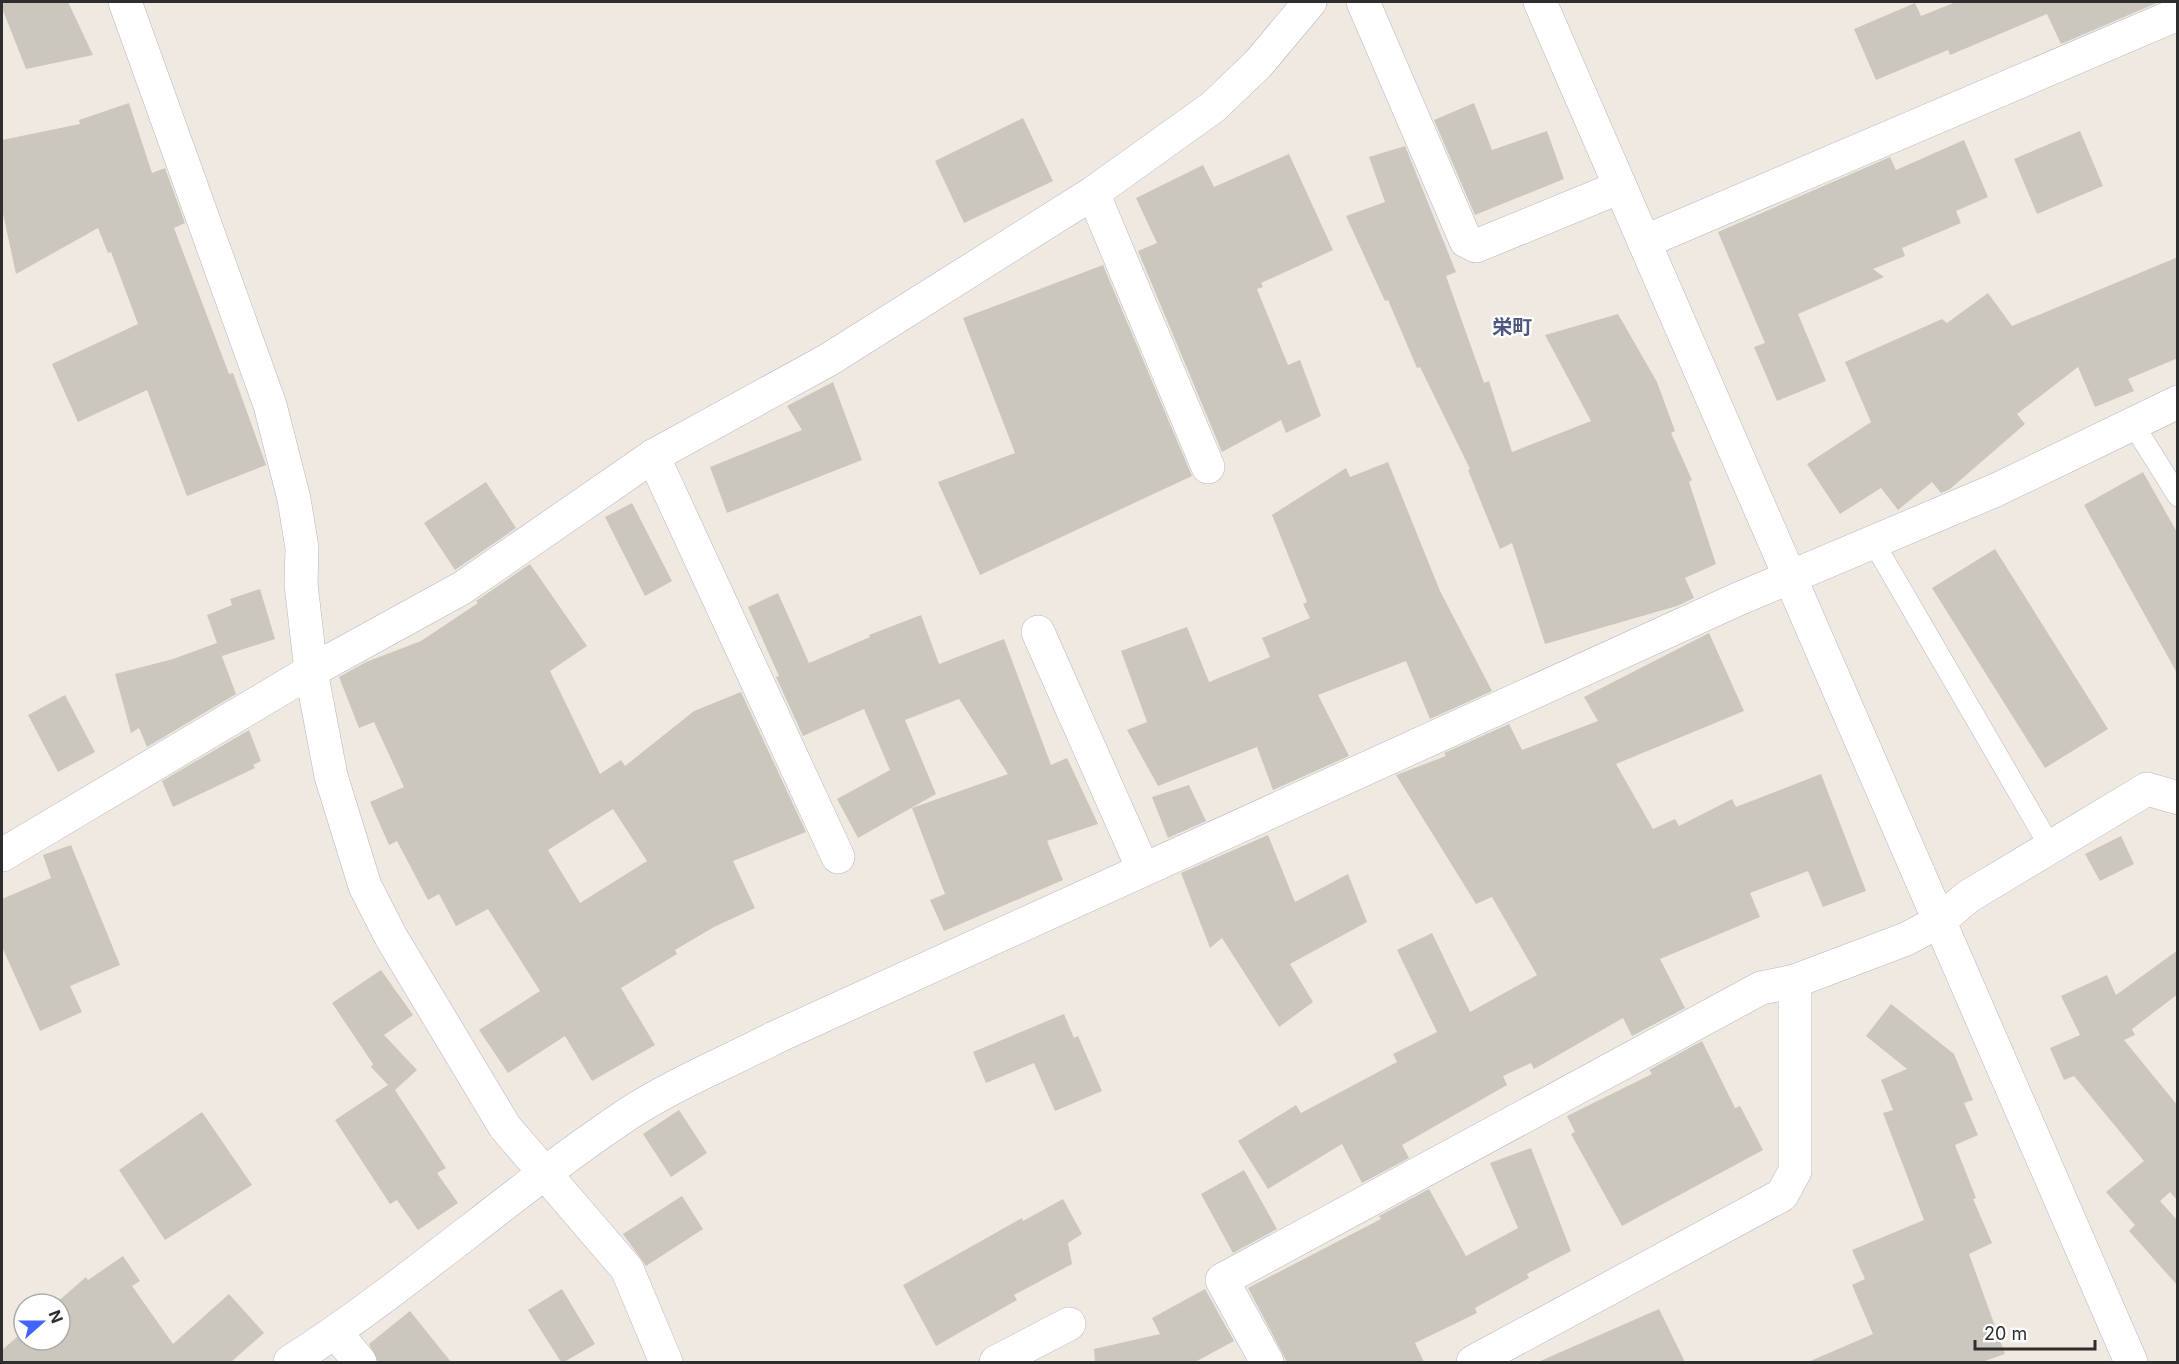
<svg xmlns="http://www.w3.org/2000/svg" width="2179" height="1364" viewBox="0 0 2179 1364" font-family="Inter,'Noto Sans JP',sans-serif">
	<rect width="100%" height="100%" fill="#efe9e1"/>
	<g fill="#cbc7bf" fill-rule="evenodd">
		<path d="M2 2H68L93 55 26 69 2 8Z"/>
		<path d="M1956 2H2159L2061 44 2047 14 1950 55 1948 50 1876 80 1854 29 1915 3 1921 16Z"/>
		<path d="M129 103 152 173 165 168 185 223 174 228 229 374 233 373 266 465 187 496 147 390 78 422 52 364 138 324 111 252 108 253 98 228 16 274 2 209V140L80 124 79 120Z"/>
		<path d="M1474 103 1492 150 1547 131 1564 179 1475 215 1434 120Z"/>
		<path d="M1023 118 1053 181 964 223 935 161Z"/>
		<path d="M2080 131 2103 186 2037 214 2014 159Z"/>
		<path d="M1964 140 1988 197 1956 211 1961 223 1902 248 1905 256 1873 269 1884 277 1798 314 1826 381 1777 401 1754 347 1765 343 1718 232 1890 157 1896 170Z"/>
		<path d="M1405 146 1456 272 1446 276 1484 383 1489 381 1512 452 1591 421 1545 335 1618 314 1657 382 1675 431 1671 433 1692 480 1689 482 1716 564 1685 578 1694 598 1677 606 1545 644 1512 543 1500 549 1468 470 1470 469 1420 367 1417 368 1388 300 1385 301 1346 216 1385 202 1369 157Z"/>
		<path d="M1289 154 1333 250 1261 283 1263 287 1257 289 1288 365 1300 360 1321 416 1286 433 1281 420 1222 452 1138 251 1157 243 1136 198 1203 165 1214 187Z"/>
		<path d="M2178 257V358L2128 379 2134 391 2095 407 2078 367 2017 414 2025 424 1950 489 1941 493 1932 482 1898 510 1881 488 1840 514 1807 464 1871 422 1845 362 1942 319 1947 323 1988 293 2012 326Z"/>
		<path d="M1103 265 1192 476 980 575 938 482 1015 453 963 318Z"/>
		<path d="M833 382 862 460 727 513 710 467 802 430 787 406Z"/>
		<path d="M1388 462 1440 591 1492 691 1430 719 1406 661 1318 695 1349 756 1273 790 1257 747 1158 786 1127 730 1147 722 1121 651 1187 627 1209 682 1270 657 1262 638 1310 618 1303 604 1307 602 1272 515 1346 468 1350 477Z"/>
		<path d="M2143 472 2178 534V675L2084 505Z"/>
		<path d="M486 482 516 528 455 570 424 523Z"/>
		<path d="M632 503 672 581 645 596 605 517Z"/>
		<path d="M1995 549 2108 729 2045 768 1932 588Z"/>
		<path d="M530 564 587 646 550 671 600 774 621 760 625 766 694 711 741 692 806 832 733 861 755 908 714 927 675 950 677 954 621 988 655 1045 592 1081 565 1036 508 1073 479 1030 540 991 488 909 456 926 439 894 428 900 397 841 389 845 370 802 404 787 374 722 359 728 339 677 366 662 421 641 478 603 476 601ZM613 809 647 861 580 903 548 850Z"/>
		<path d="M260 589 275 639 222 656 218 646 236 694 147 747 139 728 131 733 115 674 173 659 217 643 207 615 232 605 230 599Z"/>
		<path d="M778 593 809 663 870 637 869 635 921 615 939 664 1004 639 1051 765 1067 758 1098 824 1047 841 1063 880 944 931 930 900 945 894 912 808 1008 774 959 699 905 720 936 794 858 838 837 799 890 770 864 709 803 736 776 677 779 676 748 607Z"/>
		<path d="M1709 633 1744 711 1616 764 1653 829 1675 819 1679 826 1732 799 1736 807 1821 774 1866 891 1823 907 1808 871 1750 893 1760 917 1660 959 1685 1008 1632 1036 1623 1018 1534 1069 1531 1063 1503 1076 1507 1085 1402 1145 1409 1158 1362 1183 1342 1144 1268 1189 1238 1141 1296 1105 1301 1113 1397 1062 1393 1054 1437 1032 1397 950 1432 933 1470 1012 1537 975 1492 897 1476 904 1396 775 1446 756 1444 753 1509 724 1522 750 1598 721 1584 697Z"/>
		<path d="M65 695 95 752 58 772 28 715Z"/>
		<path d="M249 730 261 761 253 765 255 768 173 807 162 781Z"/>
		<path d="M1189 785 1206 821 1168 838 1152 797Z"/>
		<path d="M1268 835 1295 902 1348 874 1367 922 1290 964 1313 1002 1279 1027 1222 938 1210 948 1181 873Z"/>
		<path d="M2121 836 2134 864 2100 881 2085 854Z"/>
		<path d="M71 845 120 965 70 986 82 1012 40 1031 2 947V899L51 878 43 855Z"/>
		<path d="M2178 950V994L2132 1029 2135 1035 2124 1040 2178 1106V1201L2170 1192 2160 1201 2178 1221V1286L2129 1231 2135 1225 2106 1192 2144 1161 2074 1076 2064 1080 2050 1048 2080 1035 2061 996 2107 975 2116 995Z"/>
		<path d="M381 970 413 1015 384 1035 417 1070 395 1090 446 1168 437 1173 458 1203 418 1230 397 1200 390 1204 335 1120 388 1085 371 1067 373 1064 332 1003Z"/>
		<path d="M1891 1004 1954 1054 1973 1100 1964 1103 1978 1135 1955 1145 1976 1198 1973 1199 1992 1243 1969 1254 2005 1354 1982 1362H1808L1873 1334 1852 1285 1865 1279 1852 1250 1924 1220 1883 1113 1893 1110 1881 1080 1907 1069 1866 1036Z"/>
		<path d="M1064 1014 1074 1038 1078 1036 1102 1091 1055 1111 1034 1063 986 1083 973 1052Z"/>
		<path d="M1702 1041 1735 1108 1740 1106 1763 1150 1622 1226 1571 1134 1575 1132 1567 1116 1652 1074 1649 1070Z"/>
		<path d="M679 1110 707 1153 671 1177 643 1134Z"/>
		<path d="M202 1112 252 1185 165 1240 119 1170Z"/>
		<path d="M1531 1148 1571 1251 1527 1274 1529 1278 1475 1308 1477 1313 1415 1343 1424 1362H1287L1248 1288 1381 1219 1379 1216 1429 1189 1466 1256 1518 1228 1490 1163Z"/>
		<path d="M1244 1170 1277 1229 1233 1253 1201 1194Z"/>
		<path d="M682 1196 703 1229 646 1266 623 1234Z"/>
		<path d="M1063 1199 1082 1234 1068 1243 1072 1264 1014 1295 1017 1300 936 1346 903 1285 1022 1218 1023 1221Z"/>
		<path d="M123 1256 140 1281 132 1286 173 1344 229 1294 264 1333 231 1362H2V1350L24 1331V1340H60V1304H55L86 1277 88 1280Z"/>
		<path d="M562 1289 595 1344 564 1362H561L528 1310Z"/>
		<path d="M1205 1289 1234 1341 1195 1362H1095L1094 1349 1160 1334 1152 1318Z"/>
		<path d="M1659 1309 1685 1362H1538Z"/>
		<path d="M410 1311 451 1362H378L369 1344Z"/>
	</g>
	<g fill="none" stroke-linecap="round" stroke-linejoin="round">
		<defs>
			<g id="service">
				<path d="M2133 424 2178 496"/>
				<path d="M1874 543 2051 848"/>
			</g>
			<g id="minor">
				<path d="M125 2 270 405 294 499 302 548 301 584 311 671 331 776 365 886 391 937 505 1127 627 1269 666 1362"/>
				<path d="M1363 2 1466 241 1476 246 1620 187"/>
				<path d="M1093 193 1208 467"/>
				<path d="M1644 242 2178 14"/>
				<path d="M653 456 838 857"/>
				<path d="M1038 632 1143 869"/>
				<path d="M2 855 311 671 462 588 653 456 828 360 1093 193 1213 107 1258 64 1310 2"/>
				<path d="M336 1333 360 1362"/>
				<path d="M290 1362C407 1287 511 1192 628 1114 670 1086 728 1062 774 1038L1736 600 1996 490 2178 402"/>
				<path d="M996 1362 1069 1324"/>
				<path d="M1267 1362 1222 1280 1761 988 1795 981"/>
				<path d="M1473 1362 1782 1195 1795 1171V981L1906 939 1938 922 1969 896 2147 789 2178 798"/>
			</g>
			<path id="tertiary" d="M1540 2 2131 1362"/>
		</defs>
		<use href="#service" stroke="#b4b7c1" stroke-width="22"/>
		<use href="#minor" stroke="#b4b7c1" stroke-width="34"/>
		<use href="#tertiary" stroke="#b4b7c1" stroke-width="34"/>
		<use href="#service" stroke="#fff" stroke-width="21"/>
		<use href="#minor" stroke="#fff" stroke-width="33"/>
		<use href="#tertiary" stroke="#fff" stroke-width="33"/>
	</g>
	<g text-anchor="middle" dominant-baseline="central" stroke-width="4.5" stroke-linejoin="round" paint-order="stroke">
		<g font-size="20" font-weight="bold" fill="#4d5680" stroke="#fff">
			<text x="1512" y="327">栄町</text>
		</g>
	</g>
	<rect width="2179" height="1364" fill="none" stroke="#2e2e2e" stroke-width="6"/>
	<g transform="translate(42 1322) rotate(69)"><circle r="28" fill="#ffffff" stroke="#ababab" stroke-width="1.5"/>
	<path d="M0-4.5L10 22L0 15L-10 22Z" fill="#4264fb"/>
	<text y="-9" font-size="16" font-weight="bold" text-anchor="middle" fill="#2e2e2e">N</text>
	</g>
	<path d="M1975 1340v9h120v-9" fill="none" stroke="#2e2e2e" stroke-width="3"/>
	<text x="1984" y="1340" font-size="18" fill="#2e2e2e" stroke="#ffffff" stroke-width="4.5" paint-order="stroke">20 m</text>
</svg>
